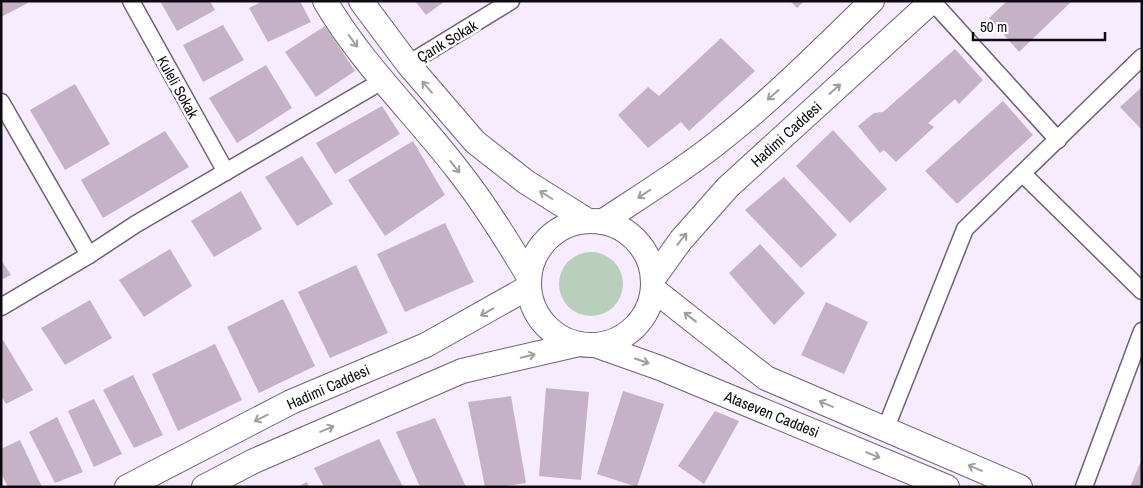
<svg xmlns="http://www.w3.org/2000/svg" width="1143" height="488" viewBox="0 0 1143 488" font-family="'Archivo Narrow',sans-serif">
	<rect width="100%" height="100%" fill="#f7ebff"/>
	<circle fill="#b8d0bb" cx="591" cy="284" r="32"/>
	<g fill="#c5b2c6">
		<path d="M1 1H27L28 3 1 17Z"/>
		<path d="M160 1H210L215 10 177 31Z"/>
		<path d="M263 1H300L311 22 268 42 249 8Z"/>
		<path d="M415 1H445L426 15Z"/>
		<path d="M790 1H804L797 8Z"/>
		<path d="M1007 1H1072L1019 52 989 18Z"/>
		<path d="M223 25 244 60 203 82 183 45Z"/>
		<path d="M325 26 355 71 316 97 285 52Z"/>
		<path d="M721 38 755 71 689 131 681 122 648 148 618 115 648 87 659 96Z"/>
		<path d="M955 49 983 80 959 104 955 99 928 123 934 127 896 162 884 150 880 153 858 126 874 113 883 112Z"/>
		<path d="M266 65 292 108 237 143 209 98Z"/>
		<path d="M75 84 110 144 65 170 30 110Z"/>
		<path d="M1142 87V130L1120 107Z"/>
		<path d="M1003 101 1033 135 957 204 925 171Z"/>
		<path d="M382 106 400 134 335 174 316 143Z"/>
		<path d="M833 130 887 189 850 223 796 166Z"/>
		<path d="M165 131 189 167 103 218 81 180Z"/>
		<path d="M413 141 445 195 385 236 348 180Z"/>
		<path d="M302 156 333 204 297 226 265 177Z"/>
		<path d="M784 177 837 235 801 268 745 210Z"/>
		<path d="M241 191 262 229 214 257 191 221Z"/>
		<path d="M445 223 474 282 405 312 377 254Z"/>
		<path d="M760 244 805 293 774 325 729 273Z"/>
		<path d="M170 249 192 286 144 317 119 280Z"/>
		<path d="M1 260 11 275 1 280Z"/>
		<path d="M356 265 388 333 330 358 298 292Z"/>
		<path d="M283 299 315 366 259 393 227 327Z"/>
		<path d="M90 300 112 338 65 365 41 328Z"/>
		<path d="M826 302 868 322 844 374 801 355Z"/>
		<path d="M3 340 33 390 6 404 1 395V341Z"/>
		<path d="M215 344 242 400 178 431 152 374Z"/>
		<path d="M133 375 163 435 134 448 103 390Z"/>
		<path d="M546 388 589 392 581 480 539 476Z"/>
		<path d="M623 391 664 404 637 487 597 474Z"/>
		<path d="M511 396 526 483 500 487H485L468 402Z"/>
		<path d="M94 399 122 454 94 467 68 411Z"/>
		<path d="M715 411 739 421 704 484 678 466Z"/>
		<path d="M57 417 83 472 55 483 29 432Z"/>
		<path d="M435 418 466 487H420L396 432Z"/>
		<path d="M379 439 403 487H324L314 468Z"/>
		<path d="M20 440 42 487H8L1 473V449Z"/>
		<path d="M1142 459V487H1130Z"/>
		<path d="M307 482 309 487H297Z"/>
	</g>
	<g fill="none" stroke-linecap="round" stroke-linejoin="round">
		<defs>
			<g id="street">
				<path d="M131 1 226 172"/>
				<path d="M932 1 1058 140"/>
				<path d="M408 64 511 1"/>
				<path d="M1 102 89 255"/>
				<path d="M1023 174 1142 291"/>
				<path d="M1 307 89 255 136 224 382 81"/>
				<path d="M885 430 965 229 1142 57"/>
				<path d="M1084 487 1142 331"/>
			</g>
			<g id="secondary">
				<path d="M325 1C361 63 414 113 457 169 484 203 507 240 529 277"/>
				<path d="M361 1 408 64 475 142 526 182 588 221"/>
				<circle cx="591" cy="283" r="62"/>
				<path d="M602 222C644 194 688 167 727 135 778 94 825 47 872 1"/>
				<path d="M653 279 681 240 728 187 932 1"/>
				<path d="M653 289 766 378 1020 487"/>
				<path d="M595 345 660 368 947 487"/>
				<path d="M127 487 291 402 426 345 529 287"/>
				<path d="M204 487 254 461 462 371 579 344"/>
			</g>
		</defs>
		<use href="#street" stroke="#6e6176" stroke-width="19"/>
		<use href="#secondary" stroke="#6e6176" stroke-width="26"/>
		<use href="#street" stroke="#fff" stroke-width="16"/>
		<use href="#secondary" stroke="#fff" stroke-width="24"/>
	</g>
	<defs><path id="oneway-shaft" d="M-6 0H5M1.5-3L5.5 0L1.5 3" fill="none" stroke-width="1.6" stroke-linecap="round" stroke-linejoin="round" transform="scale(1.25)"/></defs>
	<g stroke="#9f9da0">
		<use href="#oneway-shaft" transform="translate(353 41) rotate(54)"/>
		<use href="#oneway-shaft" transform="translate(427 87) rotate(-131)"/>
		<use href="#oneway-shaft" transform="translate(835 89) rotate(-42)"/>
		<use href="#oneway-shaft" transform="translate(773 95) rotate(139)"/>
		<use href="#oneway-shaft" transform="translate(455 167) rotate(51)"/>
		<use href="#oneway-shaft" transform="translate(644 194) rotate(147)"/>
		<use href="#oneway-shaft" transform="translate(546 195) rotate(-148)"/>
		<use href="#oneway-shaft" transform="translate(682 239) rotate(-51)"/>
		<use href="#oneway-shaft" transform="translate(487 312) rotate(150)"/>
		<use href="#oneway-shaft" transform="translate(690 317) rotate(-142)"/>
		<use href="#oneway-shaft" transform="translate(528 356) rotate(-13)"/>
		<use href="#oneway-shaft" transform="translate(642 361) rotate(19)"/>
		<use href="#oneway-shaft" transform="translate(826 404) rotate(-157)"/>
		<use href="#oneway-shaft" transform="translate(261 418) rotate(153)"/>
		<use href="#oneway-shaft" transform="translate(327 429) rotate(-23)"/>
		<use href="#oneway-shaft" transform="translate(873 455) rotate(22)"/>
		<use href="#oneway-shaft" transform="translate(975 468) rotate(-157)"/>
	</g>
	<g text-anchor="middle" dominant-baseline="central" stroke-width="5" stroke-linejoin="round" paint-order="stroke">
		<g font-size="15" fill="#0e0a11" stroke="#fff">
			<text transform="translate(447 41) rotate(-31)">Çarık Sokak</text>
			<text transform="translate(178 87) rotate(61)">Kuleli Sokak</text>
			<text transform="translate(786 134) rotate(-42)">Hadimi Caddesi</text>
			<text transform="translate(328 387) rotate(-24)">Hadimi Caddesi</text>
			<text transform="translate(772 414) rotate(22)">Ataseven Caddesi</text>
		</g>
	</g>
	<rect width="1143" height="488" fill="none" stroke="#0e0a11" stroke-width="5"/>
	<path d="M973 32v8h132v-8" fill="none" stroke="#0e0a11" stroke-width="2.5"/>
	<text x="980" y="32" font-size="15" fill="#0e0a11" stroke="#ffffff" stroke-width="4" paint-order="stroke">50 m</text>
</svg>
